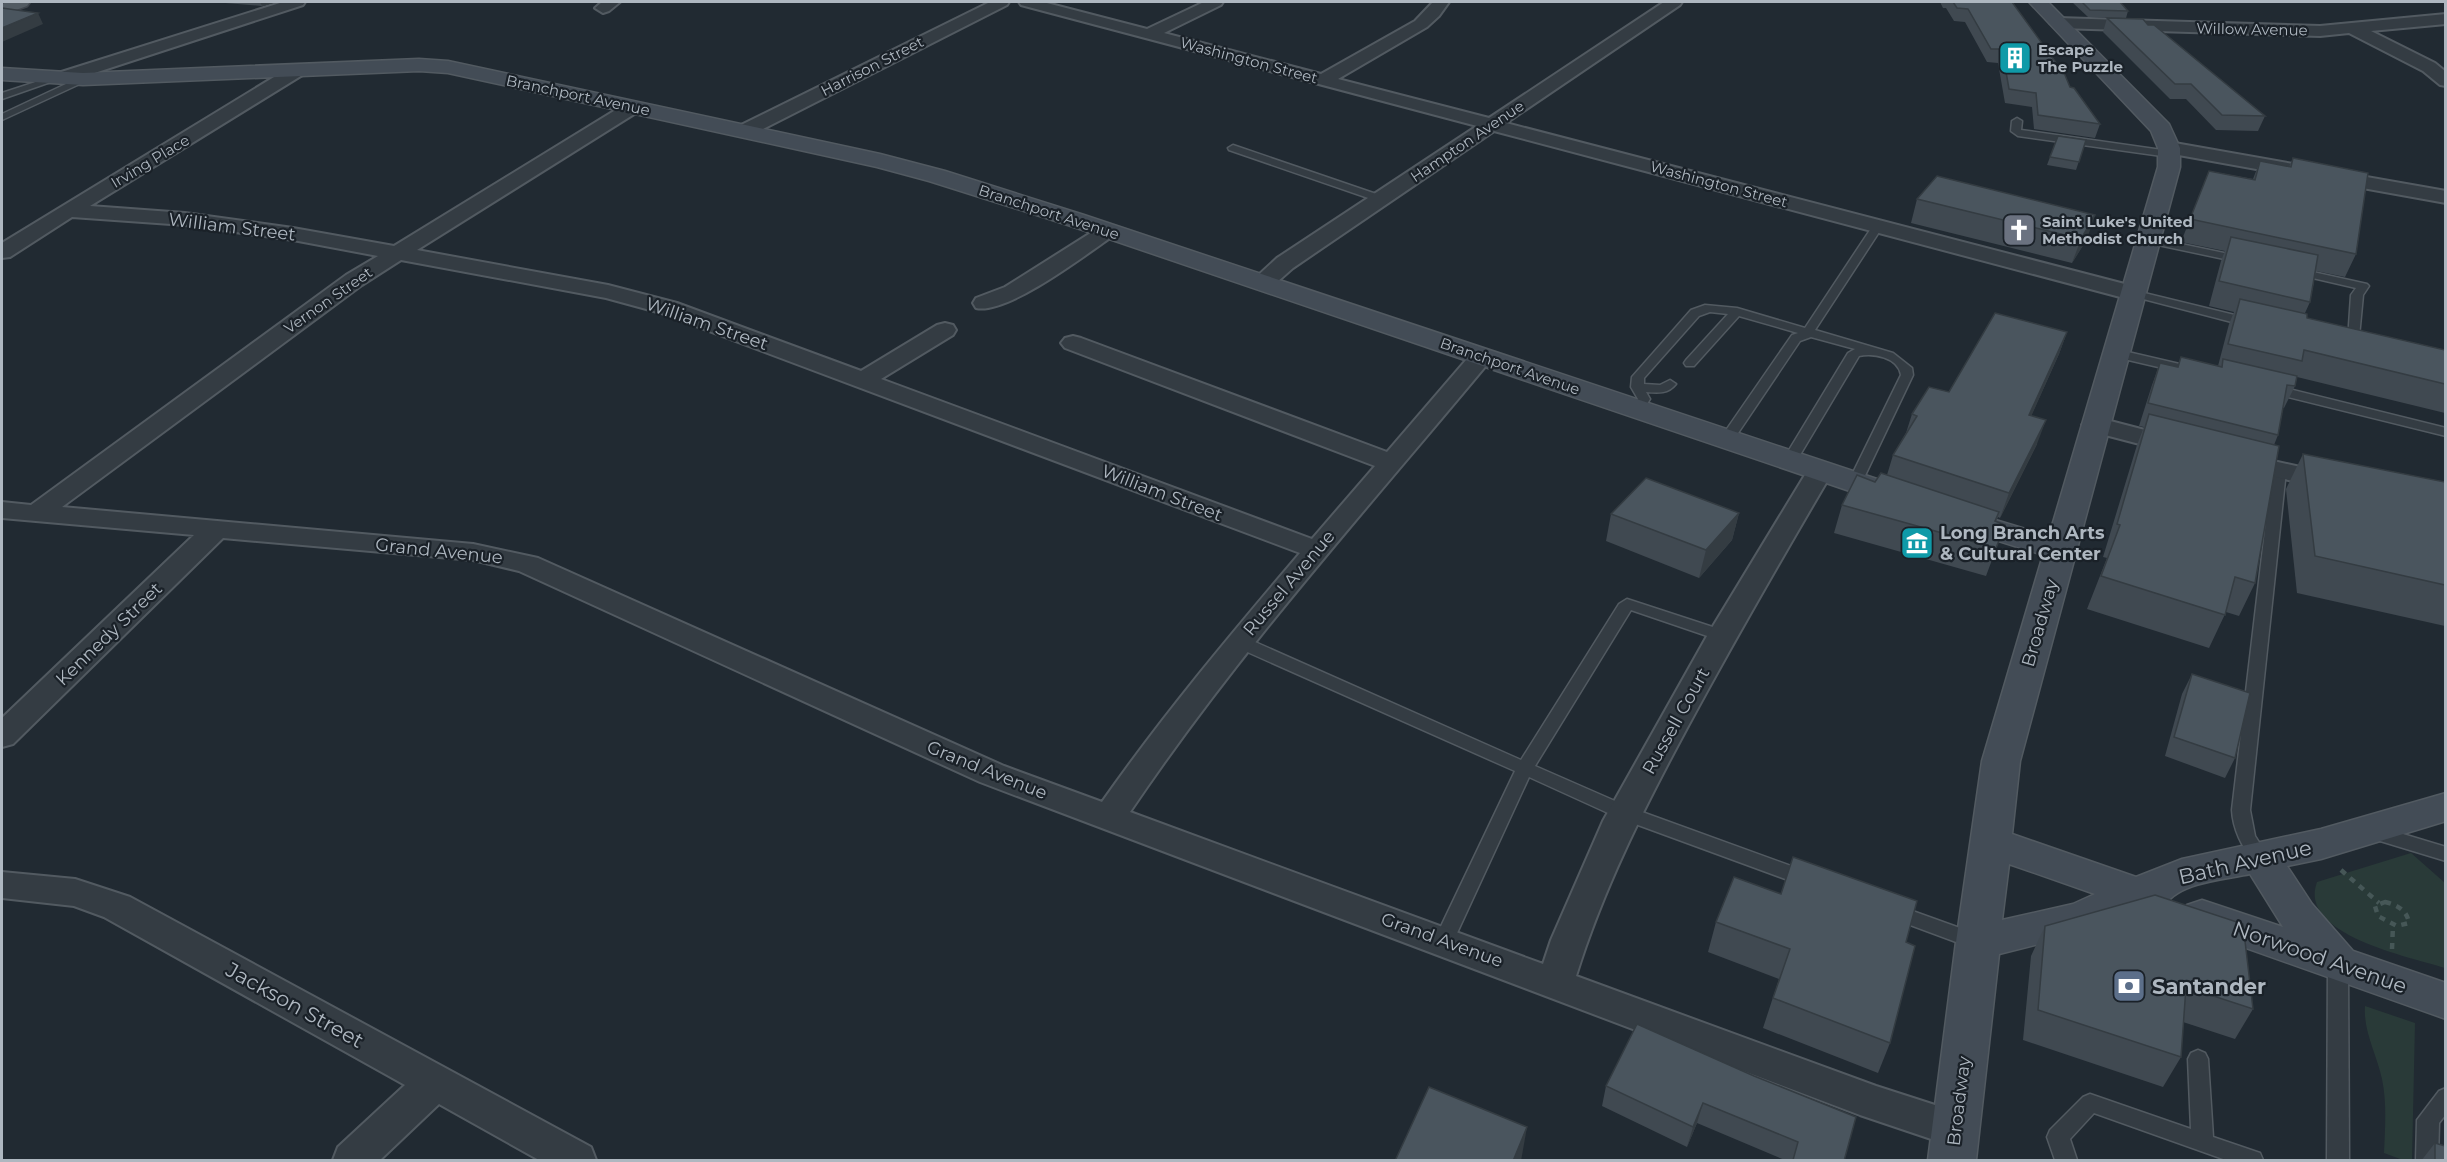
<svg xmlns="http://www.w3.org/2000/svg" width="2447" height="1162" viewBox="0 0 2447 1162" font-family="Montserrat,sans-serif">
	<rect width="100%" height="100%" fill="#212a32"/>
	<g fill="#293a38">
		<path d="M2411 853 2445 883V968C2411 957 2297 935 2317 882Z"/>
		<path d="M2365 1006 2415 1023 2412 1160H2403L2384 1153C2385 1128 2387 1103 2382 1079 2377 1055 2363 1031 2365 1006Z"/>
	</g>
	<g fill="none" stroke-linecap="round" stroke-linejoin="round">
		<defs>
			<g id="lane">
				<path d="M54 76 62 78 2 99V93Z"/>
				<path d="M83 76 88 79 86 81 2 120V114Z"/>
				<path d="M2017 118 2022 121 2021 130 2169 151 2174 154 2169 157 2018 136 2011 131 2012 121Z"/>
				<path d="M1233 145 1385 197 1386 199 1385 201H1377L1229 150 1228 148Z"/>
				<path d="M1878 223 1883 226 1815 330 1893 353 1912 368 1913 375 1860 486H1850L1848 483 1901 375C1898 357 1873 353 1859 356L1797 460 1790 464 1783 460 1848 353 1855 349 1811 337 1800 341 1732 442H1722L1720 439 1792 335 1798 333 1739 316 1694 366H1686L1684 363 1686 360 1728 314 1710 312 1699 316 1644 378V384L1660 385 1670 380 1676 384C1668 394 1658 393 1646 392L1650 399 1642 412H1632L1631 409 1638 399 1631 387 1632 377 1691 310 1705 305 1737 308 1805 328 1874 224Z"/>
				<path d="M2148 237 2243 257 2249 260 2243 263 2144 242 2142 240Z"/>
				<path d="M2295 268 2367 284 2369 286 2363 295 2358 347 2348 348 2342 344 2348 340 2351 295 2356 288 2291 273 2289 271Z"/>
				<path d="M2132 290 2255 320 2257 323 2251 327 2128 295 2126 293Z"/>
				<path d="M2115 349 2201 369 2203 372 2197 376 2111 356 2109 353 2111 350Z"/>
				<path d="M2273 385 2446 428V436L2268 392 2267 389Z"/>
				<path d="M2279 467 2286 471 2250 810 2255 836 2269 858 2266 863 2260 865 2254 863C2242 846 2233 830 2232 810L2272 471Z"/>
				<path d="M1627 599 1728 632 1730 636 1722 641 1631 610 1535 766 1631 808 1813 874 1815 879 1813 884 1806 886 1799 884 1619 818 1529 777 1451 946 1444 949 1437 946 1434 941 1515 771 1234 646 1232 642 1240 637 1246 638 1521 760 1619 604Z"/>
				<path d="M2373 825 2446 847V861L2367 837 2364 832 2367 827Z"/>
				<path d="M1893 904 1982 936 1985 941 1982 946 1975 949 1886 916 1884 911 1886 906Z"/>
				<path d="M2338 955 2345 958 2348 963 2349 1160H2327L2328 963 2331 958Z"/>
				<path d="M2198 1050 2205 1053 2208 1059 2213 1137 2260 1153 2263 1160H2226L2094 1113 2070 1139 2077 1160H2055L2047 1137 2050 1130 2083 1097 2090 1094 2191 1129 2188 1059 2191 1053Z"/>
				<path d="M2446 1088V1114L2439 1123 2438 1160H2416L2417 1120 2439 1091Z"/>
			</g>
			<g id="street">
				<path d="M283 2H305L303 5 67 82H55L52 78 55 74Z"/>
				<path d="M602 2H620L609 11 603 13 595 8Z"/>
				<path d="M990 2H1009L1007 5 751 135H737L735 131 737 127Z"/>
				<path d="M1019 2H1043L1147 29 1204 2H1223L1221 5 1164 33 1321 74 1415 21 1433 2H1449L1439 16 1427 27 1338 79 1489 118 1664 2H1682L1680 5 1506 123 2140 288 2143 293 2140 298 2132 300 2124 298 1494 131 1293 268C1281 278 1271 291 1254 287L1251 282 1277 258 1477 126 1021 5Z"/>
				<path d="M2446 14V24L2371 31 2435 63 2446 72V86L2440 85 2423 71 2349 33 2320 36 2058 28 2050 23 2058 18 2320 26Z"/>
				<path d="M298 65 304 66 307 70 304 74 90 206 185 213 293 228 394 246 627 103H639L642 107 639 111 417 250 608 285 677 303 861 371 937 325 945 323 953 325 956 330 953 335 881 379 1312 539 1375 466 1065 348 1061 343 1065 338 1073 336 1081 338 1387 452 1473 352 1481 350 1489 352 1493 357 1489 362C1367 509 1237 653 1130 812L1543 964 1551 940 1603 821 1707 636 1811 465 1820 463 1829 465 1833 471C1783 556 1734 641 1687 728 1644 808 1603 889 1576 976L1876 1086 1969 1116 1975 1129 1969 1142 1955 1147 1860 1115 980 782 519 571 473 560 223 538 13 744 2 747V718L194 535 2 518V502L31 505 346 275 378 256 293 240 185 225 72 217 10 257 2 258V243L292 66ZM401 260 606 298 661 313 1300 553C1231 634 1163 715 1102 802L1004 766 538 558 473 544 62 507 362 285Z"/>
				<path d="M2169 142 2446 191V203L2162 152 2160 148 2162 144Z"/>
				<path d="M1107 225 1114 227 1117 231 1114 235C1087 254 1007 315 976 308L973 303 976 298 1005 287 1100 227Z"/>
				<path d="M2095 417 2187 441 2191 446 2187 451 2178 454 2086 430 2082 425 2086 420Z"/>
				<path d="M2237 453 2341 476 2345 482 2341 488 2332 490 2228 466 2224 461 2228 456Z"/>
				<path d="M2 872 75 879 130 897 591 1147 596 1160H539L439 1104 380 1160H333L338 1147 405 1085 104 917 74 906 2 898Z"/>
			</g>
			<g id="secondary">
				<path d="M2029 2H2048L2169 124 2180 148V167L2020 761 2012 834 2136 877 2182 859 2321 829 2446 793V821L2321 859 2287 866 2312 904 2353 951 2446 983V1019L2187 927 2181 916 2187 905 2202 900 2283 927 2250 874C2222 880 2177 882 2163 908L2148 913 2139 910 2083 933 1999 954 1976 1160H1928L1956 942 1982 761 2043 555 1948 525 1943 518 1948 511 1959 509 2049 536 2158 167V148L2151 131ZM2009 864 2095 894 2073 904 2002 920Z"/>
				<path d="M419 59 448 61 880 154 945 171 1084 215 1907 489 1911 496 1907 503 1896 505 1885 503 1068 225 929 181 877 167 448 73 419 71 83 85 2 80V68L83 73Z"/>
			</g>
			<path id="primary" d="M7 2H30L27 6 2 15V4Z"/>
		</defs>
		<use href="#lane" stroke="#525a61" stroke-width="3"/>
		<use href="#street" stroke="#525a61" stroke-width="4"/>
		<use href="#secondary" stroke="#525a61" stroke-width="3"/>
		<use href="#primary" stroke="#3e454d" stroke-width="3"/>
		<g stroke="#465757" stroke-width="4.5" stroke-dasharray="6 6" stroke-linecap="butt">
			<path d="M2341 870 2379 903"/>
			<path d="M2385 902C2397 905 2407 910 2409 923L2397 926 2378 916 2375 906Z"/>
			<path d="M2392 949 2393 925"/>
		</g>
		<use href="#lane" fill="#343c43" fill-rule="evenodd"/>
		<use href="#street" fill="#343c43" fill-rule="evenodd"/>
		<use href="#secondary" fill="#434c56" fill-rule="evenodd"/>
		<use href="#primary" fill="#525b63" fill-rule="evenodd"/>
	</g>
	<g fill="#404951">
		<path d="M213 2H277L262 6Z"/>
		<path d="M1940 2H2012L2070 87 2100 124 2095 138 2034 129 2032 107 2005 103 1998 63 1987 62 1965 22 1954 21 1946 8H1943Z"/>
		<path d="M2072 2H2120L2128 11 2126 18 2088 17Z"/>
		<path d="M2107 18 2148 25 2265 116 2258 131 2216 130 2186 99H2170L2103 32Z"/>
		<path d="M2058 136 2086 140 2076 170 2047 165Z"/>
		<path d="M2293 158 2356 254 2345 277 2316 271 2310 302 2305 313 2307 318 2445 350V413L2297 377 2295 386 2284 408H2283L2278 435 2274 445 2255 583 2239 616 2226 612 2209 648 2087 609 2107 558 2103 557 2137 445 2144 427 2139 426 2152 385 2160 363 2177 367 2218 366 2229 324 2234 312 2209 306 2221 261 2225 251 2181 242 2209 171 2253 179 2260 161 2289 167Z"/>
		<path d="M1917 199 2087 239 2072 263 1911 223Z"/>
		<path d="M2067 332 2059 354 2031 416 2037 444 2000 518 1998 517 1996 522 2005 525 1986 576 1834 533 1842 505 1887 475 1893 455 1906 433 1912 414 1949 392Z"/>
		<path d="M2303 454 2445 482V626L2297 593 2286 489Z"/>
		<path d="M1739 513 1732 540 1699 578 1606 541 1611 514Z"/>
		<path d="M2192 674 2235 758 2225 778 2165 756 2182 694Z"/>
		<path d="M1716 922 1906 942 1890 1043 1878 1073 1763 1028 1779 979 1708 952Z"/>
		<path d="M2045 926 2253 1009 2235 1039 2183 1022 2181 1057 2163 1087 2023 1040 2031 956Z"/>
		<path d="M1637 1024 1844 1161H1787L1697 1123 1687 1147 1602 1106 1606 1086Z"/>
		<path d="M2435 1143 2445 1161H2421Z"/>
	</g>
	<g fill="#343c42">
		<path d="M260 2H277L262 6Z"/>
		<path d="M38 13 43 24 2 42V28Z"/>
		<path d="M2095 215 2087 239 2072 263 2081 239Z"/>
		<path d="M2067 332 2059 354 2021 439 2029 415Z"/>
		<path d="M2046 420 2037 444 2000 518 2009 493Z"/>
		<path d="M1739 513 1732 540 1699 578 1706 550Z"/>
		<path d="M1703 1103 1697 1123 1687 1147 1693 1127Z"/>
		<path d="M1527 1127 1521 1161H1513Z"/>
	</g>
	<g fill="#4a555e" stroke="#343c42" stroke-width="1.5">
		<path d="M1953 2H2012L2065 75 2070 87 2074 88 2100 124 2038 115 2036 93 2009 89 2002 49H1991L1968 9 1957 8Z"/>
		<path d="M2082 2H2120L2128 11 2090 10Z"/>
		<path d="M2 8 38 13 2 28Z"/>
		<path d="M2107 18 2143 19 2148 25H2154L2265 116 2222 115 2191 84H2175Z"/>
		<path d="M2058 136 2086 140 2079 162 2050 157Z"/>
		<path d="M2293 158 2368 173 2356 254 2190 219 2209 171 2255 180 2260 161 2291 167Z"/>
		<path d="M1937 176 2095 215 2081 239 1917 199Z"/>
		<path d="M2231 237 2318 255 2310 302 2219 281Z"/>
		<path d="M2240 299 2307 314V318L2445 350V384L2304 350 2302 361 2228 344Z"/>
		<path d="M1995 313 2067 332 2029 415 2046 420 2009 493 1893 455 1917 416 1912 414 1929 387 1949 392Z"/>
		<path d="M2181 357 2222 367 2223 359 2297 376 2295 386 2287 385 2278 435 2148 403 2160 363 2178 367Z"/>
		<path d="M2149 414 2279 446 2255 583 2235 577 2225 615 2101 576 2120 525 2117 524Z"/>
		<path d="M2303 454 2445 482V585L2315 556Z"/>
		<path d="M1881 473 1999 512 1995 521 2005 525 1996 548 1842 505 1857 475 1875 482Z"/>
		<path d="M1646 478 1739 513 1706 550 1611 514Z"/>
		<path d="M2192 674 2250 693 2235 758 2174 737Z"/>
		<path d="M1793 857 1917 901 1906 942 1915 946 1890 1043 1773 998 1790 949 1716 922 1734 877 1781 894Z"/>
		<path d="M2155 895 2243 924 2253 1009 2186 987 2181 1057 2038 1010 2045 926Z"/>
		<path d="M1637 1024 1754 1076 1856 1117 1844 1161H1795L1793 1160 1798 1142 1703 1103 1693 1127 1606 1086Z"/>
		<path d="M1429 1087 1527 1127 1513 1161H1395Z"/>
		<path d="M2435 1143 2445 1146V1161H2435Z"/>
	</g>
	<defs>
		<symbol id="building-square" viewBox="-11 -11 22 22"><rect x="-9" y="-9" width="18" height="18" rx="4" fill="#0f9aa8" stroke="#1a2128"/><path d="M-4-6H4V6H1V3H-1V6H-4ZM-2.5-4.3h1.7v1.8h-1.7ZM.8-4.3h1.7v1.8H.8ZM-2.5-1h1.7V.8h-1.7ZM.8-1h1.7V.8H.8Z" fill="#fff"/></symbol>
		<symbol id="church-square" viewBox="-11 -11 22 22"><rect x="-9" y="-9" width="18" height="18" rx="4" fill="#6b7280" stroke="#1a2128"/><path d="M-1.2-6h2.4v3.5h3.3v2.4h-3.3V6h-2.4V-.1h-3.3v-2.4h3.3Z" fill="#fff"/></symbol>
		<symbol id="museum-square" viewBox="-11 -11 22 22"><rect x="-9" y="-9" width="18" height="18" rx="4" fill="#0f9aa8" stroke="#1a2128"/><path d="M0-6L6-3V-2H-6V-3ZM-5-1h2V3h-2ZM-1-1h2V3h-2ZM3-1h2V3H3ZM-6 4H6V6H-6Z" fill="#fff"/></symbol>
		<symbol id="bank-square" viewBox="-11 -11 22 22"><rect x="-9" y="-9" width="18" height="18" rx="4" fill="#5c6f8a" stroke="#1a2128"/><path d="M-6-4H6V4H-6ZM0-2.3a2.3 2.3 0 1 0 0 4.6a2.3 2.3 0 1 0 0-4.6Z" fill="#fff"/></symbol>
	</defs>
	<g fill-rule="evenodd">
		<use href="#building-square" x="1996" y="39" width="38" height="38"/>
		<use href="#church-square" x="2000" y="211" width="38" height="38"/>
		<use href="#museum-square" x="1898" y="524" width="38" height="38"/>
		<use href="#bank-square" x="2110" y="967" width="38" height="38"/>
	</g>
	<g text-anchor="middle" dominant-baseline="central" stroke-width="4.5" stroke-linejoin="round" paint-order="stroke">
		<g font-size="15" fill="#aeb7c0" stroke="#1a2128">
			<text transform="translate(2252 29) rotate(1)">Willow Avenue</text>
			<text transform="translate(1249 60) rotate(15)">Washington Street</text>
			<text transform="translate(872 66) rotate(-27)">Harrison Street</text>
			<text transform="translate(578 95) rotate(12)">Branchport Avenue</text>
			<text transform="translate(1467 141) rotate(-34)">Hampton Avenue</text>
			<text transform="translate(150 161) rotate(-31)">Irving Place</text>
			<text transform="translate(1719 184) rotate(15)">Washington Street</text>
			<text transform="translate(1049 212) rotate(18)">Branchport Avenue</text>
			<text transform="translate(328 300) rotate(-35)">Vernon Street</text>
			<text transform="translate(1510 366) rotate(19)">Branchport Avenue</text>
		</g>
		<g font-size="15" font-weight="bold" fill="#aeb7c0" stroke="#1a2128" text-anchor="start">
			<text x="2038" y="49">Escape<tspan x="2038" dy="17">The Puzzle</tspan></text>
			<text x="2042" y="221">Saint Luke's United<tspan x="2042" dy="17">Methodist Church</tspan></text>
		</g>
		<g font-size="18" fill="#aeb7c0" stroke="#1a2128">
			<text transform="translate(232 227) rotate(7)">William Street</text>
			<text transform="translate(707 324) rotate(19)">William Street</text>
			<text transform="translate(1162 493) rotate(21)">William Street</text>
			<text transform="translate(439 551) rotate(6)">Grand Avenue</text>
			<text transform="translate(1289 583) rotate(-50)">Russel Avenue</text>
			<text transform="translate(2040 623) rotate(-74)">Broadway</text>
			<text transform="translate(109 634) rotate(-44)">Kennedy Street</text>
			<text transform="translate(1676 721) rotate(-61)">Russell Court</text>
			<text transform="translate(987 770) rotate(22)">Grand Avenue</text>
			<text transform="translate(1442 940) rotate(20)">Grand Avenue</text>
			<text transform="translate(1959 1101) rotate(-83)">Broadway</text>
		</g>
		<g font-size="18" font-weight="bold" fill="#aeb7c0" stroke="#1a2128" text-anchor="start">
			<text x="1940" y="533">Long Branch Arts<tspan x="1940" dy="21">&amp; Cultural Center</tspan></text>
		</g>
		<g font-size="21" fill="#aeb7c0" stroke="#1a2128">
			<text transform="translate(2245 862) rotate(-13)">Bath Avenue</text>
			<text transform="translate(2320 957) rotate(19)">Norwood Avenue</text>
			<text transform="translate(295 1005) rotate(29)">Jackson Street</text>
		</g>
		<g font-size="21" font-weight="bold" fill="#aeb7c0" stroke="#1a2128" text-anchor="start">
			<text x="2152" y="986">Santander</text>
		</g>
	</g>
	<rect width="2447" height="1162" fill="none" stroke="#aeb7c0" stroke-width="6"/>
</svg>
